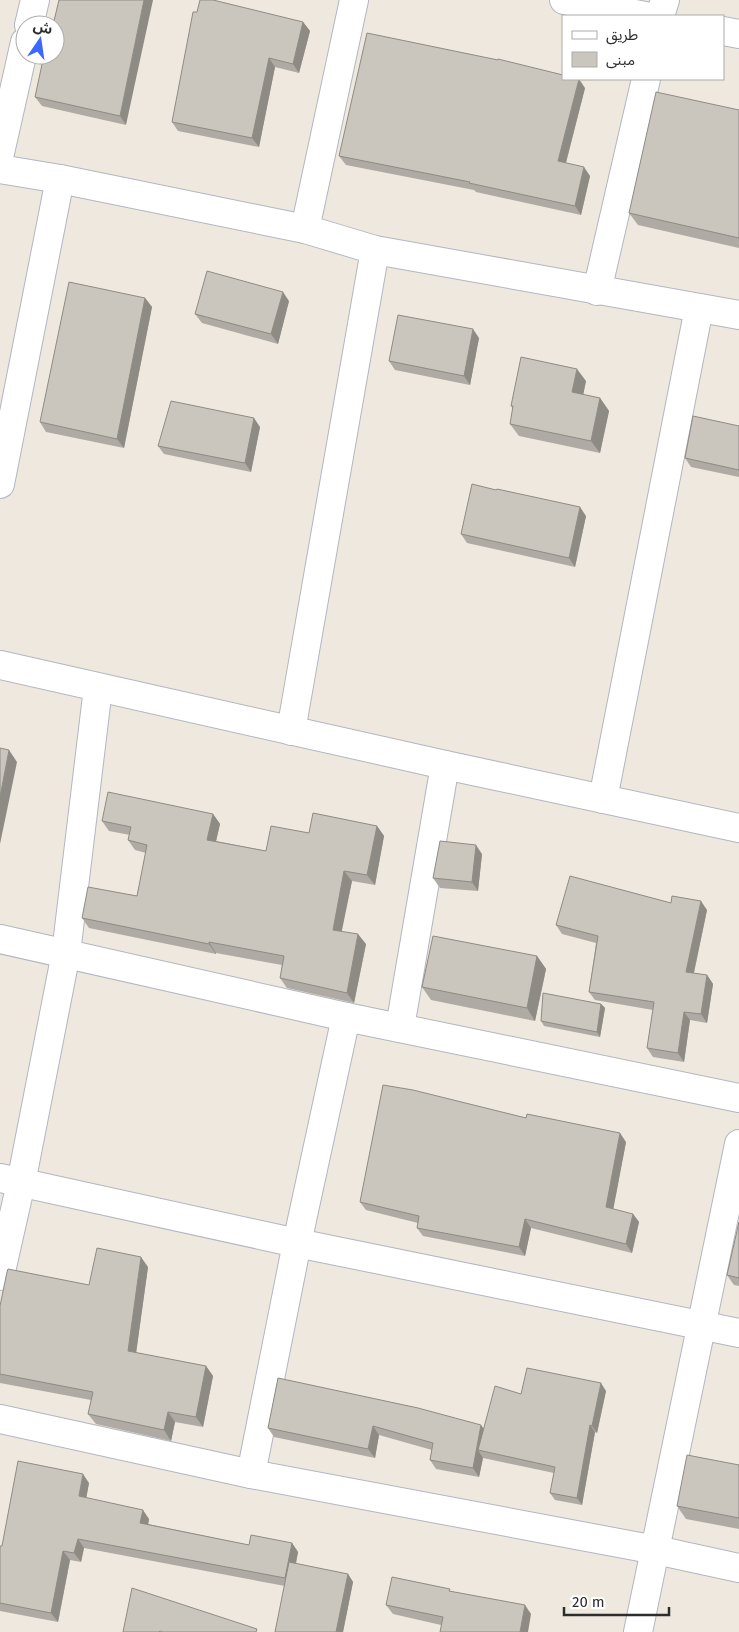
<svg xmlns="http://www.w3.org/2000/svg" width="739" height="1632" viewBox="0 0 739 1632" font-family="'Fira Sans','Noto Sans Arabic',sans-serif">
	<rect width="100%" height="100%" fill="#efe8df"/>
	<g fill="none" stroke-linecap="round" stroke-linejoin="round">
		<defs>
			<g id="minor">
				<path d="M564 0 645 16"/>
				<path d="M660 16 665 0"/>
				<path d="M29 25 35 0"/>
				<path d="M723 31 739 34"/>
				<path d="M0 153 25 42"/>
				<path d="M0 169 60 179 305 229 375 250 739 315"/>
				<path d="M305 229 354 0"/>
				<path d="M597 291 646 79"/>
				<path d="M0 484 60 179"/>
				<path d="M0 665 445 765 739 828"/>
				<path d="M291 731 375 250"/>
				<path d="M603 799 699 308"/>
				<path d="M0 939 346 1017 739 1098"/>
				<path d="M400 1027 445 765"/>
				<path d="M0 1178 297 1243 739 1333"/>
				<path d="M0 1276 21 1183 66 953 98 688"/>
				<path d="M0 1419 251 1474 656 1550 739 1568"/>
				<path d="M251 1474 297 1243 346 1017"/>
				<path d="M638 1632 739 1144"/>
			</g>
		</defs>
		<use href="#minor" stroke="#b3b6c1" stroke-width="30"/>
		<use href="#minor" stroke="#fff" stroke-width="28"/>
	</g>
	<g fill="#afaaa3">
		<path d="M59 0 126 125 42 106 35 97 46 56Z"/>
		<path d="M303 22 310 31 299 73 275 67 259 147 178 131 172 122Z"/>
		<path d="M585 88 566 163 590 176 581 215 476 192 474 190 346 165 339 156Z"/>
		<path d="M739 110V248L638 225 629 213Z"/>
		<path d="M145 298 152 307 124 448 46 432 40 422Z"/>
		<path d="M289 301 278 344 202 323 195 314Z"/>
		<path d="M479 338 470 385 395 370 389 361Z"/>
		<path d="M586 381 583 395 600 398 609 411 600 453 519 436 510 424 513 409 511 406Z"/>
		<path d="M739 426V477L691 467 685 458Z"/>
		<path d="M260 427 251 472 164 454 158 446Z"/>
		<path d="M586 516 575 567 467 543 461 534Z"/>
		<path d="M213 814 220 824 216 841 266 851 309 833 377 826 384 836 375 885 352 881 341 931 366 944 354 1003 287 988 280 978 282 965 216 953V954L89 928 82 918 137 896 146 853 135 850 128 840 130 835 109 831 102 821Z"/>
		<path d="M482 854 478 891 440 888 433 878Z"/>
		<path d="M671 903 707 910 694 973 707 975 713 984 707 1023 690 1020 684 1062 653 1057 647 1048 653 1010 595 1000 589 992 596 943 562 934 556 925Z"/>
		<path d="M537 956 546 969 535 1021 431 1000 422 987Z"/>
		<path d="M601 1004 605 1008 600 1037 544 1026 541 1021Z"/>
		<path d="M526 1118 626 1142 613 1209 633 1214 639 1222 632 1253 531 1228 525 1256 423 1236 417 1228 418 1223 366 1210 360 1202Z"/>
		<path d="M739 1222V1286L734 1285 727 1275Z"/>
		<path d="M148 1267 136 1353 206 1366 213 1376 203 1427 175 1422 171 1441 96 1424 88 1414 91 1400 0 1383V1306L89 1285Z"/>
		<path d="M278 1378 484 1429 521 1394 606 1391 597 1433 595 1432 582 1505 555 1500 550 1493 554 1473 483 1458 479 1477 436 1469 430 1460 432 1450 379 1435 375 1458 274 1437 268 1428Z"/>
		<path d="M739 1465V1529L686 1519 677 1506Z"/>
		<path d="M89 1483 86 1498 149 1519 148 1524 249 1545 292 1543 298 1552 296 1564 348 1574 353 1582 343 1632H275L285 1586 84 1548 81 1562 70 1560 58 1622 0 1611V1546H2Z"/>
		<path d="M451 1591 531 1614 441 1625 393 1614 386 1605Z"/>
	</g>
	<g fill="#8e8b84">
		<path d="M144 0H153L126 125 120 116Z"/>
		<path d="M303 22 310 31 299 73 293 64Z"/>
		<path d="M269 58 275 67 259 147 252 138Z"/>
		<path d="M579 79 585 88 564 170 558 161Z"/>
		<path d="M584 167 590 176 581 215 575 206Z"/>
		<path d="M283 292 289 301 278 344 271 334Z"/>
		<path d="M145 298 152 307 124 448 117 439Z"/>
		<path d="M473 329 479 338 470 385 464 376Z"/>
		<path d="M577 369 586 381 581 405 572 392Z"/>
		<path d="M600 398 609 411 600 453 591 441Z"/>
		<path d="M254 418 260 427 251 472 245 463Z"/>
		<path d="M580 507 586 516 575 567 569 558Z"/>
		<path d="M9 750 17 762 0 844V797Z"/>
		<path d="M213 814 220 824 214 850 207 840Z"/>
		<path d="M377 826 384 836 375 885 367 875Z"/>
		<path d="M476 845 482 854 478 891 472 882Z"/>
		<path d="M344 871 352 881 340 940 333 930Z"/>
		<path d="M701 901 707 910 692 981 686 972Z"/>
		<path d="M358 934 366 944 354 1003 347 993Z"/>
		<path d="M209 942 216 953V954L209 944Z"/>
		<path d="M537 956 546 969 535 1021 527 1008Z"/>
		<path d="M707 975 713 984 707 1023 701 1014Z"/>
		<path d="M601 1004 605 1008 600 1037 597 1032Z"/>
		<path d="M684 1012 690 1020 684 1062 678 1053Z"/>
		<path d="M620 1133 626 1142 612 1216 606 1207Z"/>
		<path d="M633 1214 639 1222 632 1253 626 1244Z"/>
		<path d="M525 1219 531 1228 525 1256 519 1247Z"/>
		<path d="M141 1257 148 1267 135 1361 128 1351Z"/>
		<path d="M206 1366 213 1376 203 1427 196 1417Z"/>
		<path d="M601 1383 606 1391 597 1433 592 1426Z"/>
		<path d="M168 1412 175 1422 171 1441 164 1430Z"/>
		<path d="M481 1425 488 1434 478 1450 483 1458 479 1477 473 1468Z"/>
		<path d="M590 1425 595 1432 582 1505 577 1498Z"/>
		<path d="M373 1426 379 1435 375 1458 368 1449Z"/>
		<path d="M83 1474 89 1483 85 1505 79 1496Z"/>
		<path d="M143 1510 149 1519 147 1532 140 1523Z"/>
		<path d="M78 1539 84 1548 81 1562 74 1553Z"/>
		<path d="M292 1543 298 1552 291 1587 285 1578Z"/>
		<path d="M63 1551 70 1560 58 1622 51 1613Z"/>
		<path d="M348 1574 353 1582 343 1632H336Z"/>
		<path d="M525 1605 531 1614 528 1632H520Z"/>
	</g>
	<g fill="#cbc6bd" stroke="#8e8b84">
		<path d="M59 0H144L120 116 35 97 44 55H55V25H53Z"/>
		<path d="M200 0H213L303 22 293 64 269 58 252 138 172 122 193 12H197Z"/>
		<path d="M367 33 498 60V59L563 75V79H579L558 161 584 167 575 206 469 183 470 182 339 156Z"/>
		<path d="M656 92 739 110V238L629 213Z"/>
		<path d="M207 271 283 292 271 334 195 314Z"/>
		<path d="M69 282 145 298 117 439 40 422Z"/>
		<path d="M398 315 473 329 464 376 389 361Z"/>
		<path d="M521 357 577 369 572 392 600 398 591 441 510 424 513 406H511Z"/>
		<path d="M171 401 254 418 245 463 158 446Z"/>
		<path d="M693 416 739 426V470L685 458Z"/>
		<path d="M472 484 496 490 497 489 580 507 569 558 461 534Z"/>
		<path d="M0 748 9 750 0 797Z"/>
		<path d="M108 792 213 814 207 840 266 851 271 826 309 833 313 813 377 826 367 875 344 871 333 930 358 934 347 993 280 978 284 956 209 942V944L82 918 88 887 137 896 147 845 128 840 131 827 102 821Z"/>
		<path d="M440 841 476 845 472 882 433 878Z"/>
		<path d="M570 876 671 903 672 896 701 901 686 972 707 975 701 1014 684 1012 678 1053 647 1048 654 1002 589 992 598 936 556 925Z"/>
		<path d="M433 936 537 956 527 1008 422 987Z"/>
		<path d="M543 993 601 1004 597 1032 541 1021Z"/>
		<path d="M383 1085 413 1090 526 1118 527 1114 620 1133 606 1207 633 1214 626 1244 525 1219 519 1247 417 1228 419 1216 360 1202Z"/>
		<path d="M739 1222V1278L727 1275Z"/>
		<path d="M97 1248 141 1257 128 1351 206 1366 196 1417 168 1412 164 1430 88 1414 93 1392 0 1374V1306L7 1272 8 1269 89 1285Z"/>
		<path d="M527 1368 601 1383 592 1426 590 1425 577 1498 550 1493 555 1467 478 1450 495 1386 521 1394Z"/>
		<path d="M278 1378 418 1408 481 1425 473 1468 430 1460 433 1443 373 1426 368 1449 268 1428Z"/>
		<path d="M687 1455 739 1465V1518L677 1506Z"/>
		<path d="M18 1461 83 1474 79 1496 143 1510 140 1523 249 1545 251 1535 292 1543 285 1578 78 1539 74 1553 63 1551 51 1613 0 1603V1546H2Z"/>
		<path d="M289 1562 348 1574 336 1632H275Z"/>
		<path d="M392 1577 450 1589 449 1591 525 1605 520 1632H440L443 1617 386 1605Z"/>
		<path d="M132 1588 257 1629 256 1632H163L160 1631 159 1632H123Z"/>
	</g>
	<rect x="562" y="15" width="162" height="65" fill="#ffffff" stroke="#ababab"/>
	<rect x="572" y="31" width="25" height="8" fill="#ffffff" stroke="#ababab"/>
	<text x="606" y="40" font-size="15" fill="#2d2d2d">طريق</text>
	<rect x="572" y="52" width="25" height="15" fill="#cbc6bd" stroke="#ababab"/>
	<text x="606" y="65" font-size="15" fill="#2d2d2d">مبنى</text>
	<g transform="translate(40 40) rotate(13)"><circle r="24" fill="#ffffff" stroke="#ababab"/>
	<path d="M0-4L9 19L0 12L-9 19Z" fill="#3c68ff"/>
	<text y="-8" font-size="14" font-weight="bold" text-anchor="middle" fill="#2d2d2d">ش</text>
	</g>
	<path d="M564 1607v8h105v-8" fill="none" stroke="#2d2d2d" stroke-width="2.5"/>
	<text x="572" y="1607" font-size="15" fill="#2d2d2d" stroke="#ffffff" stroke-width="4" paint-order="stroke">20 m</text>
</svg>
